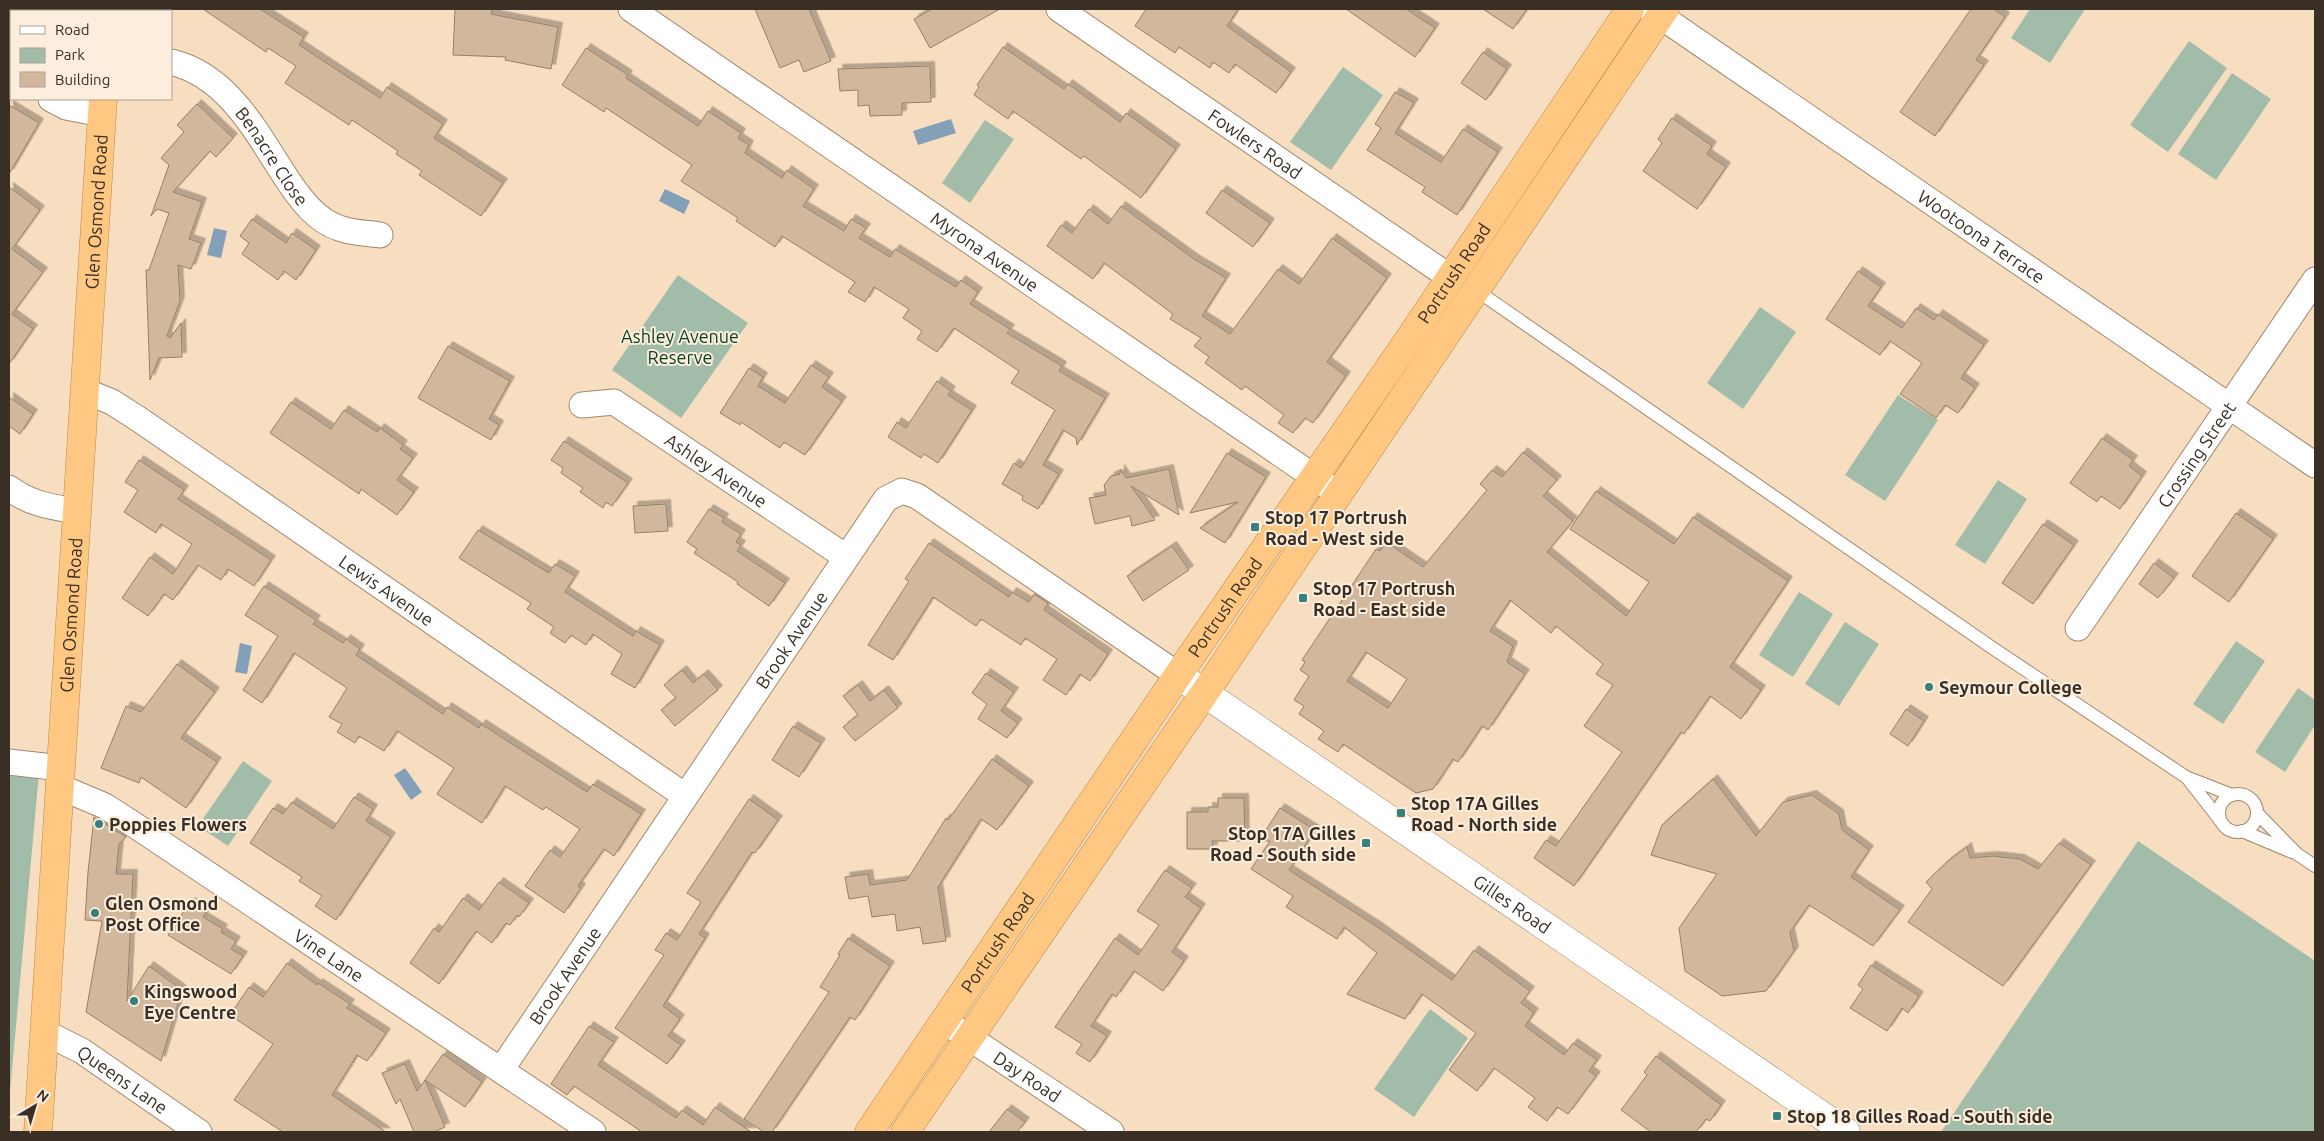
<svg xmlns="http://www.w3.org/2000/svg" width="2324" height="1141" viewBox="0 0 2324 1141" font-family="Ubuntu,sans-serif">
	<defs>
		<filter id="shadow"><feDropShadow dx="4.5" dy="-4.5" stdDeviation="0" flood-color="#0004"/></filter>
	</defs>
	<rect width="100%" height="100%" fill="#f7dec1"/>
	<g fill="#a2bcaa">
		<path d="M2030 9H2085L2050 63 2011 38Z"/>
		<path d="M2189 41 2227 68 2168 152 2130 125Z"/>
		<path d="M1343 67 1383 95 1331 170 1290 142Z"/>
		<path d="M2232 73 2271 99 2216 180 2178 154Z"/>
		<path d="M985 120 1014 139 970 203 942 183Z"/>
		<path d="M678 275 748 323 681 418 612 370Z"/>
		<path d="M1760 307 1796 332 1743 409 1707 383Z"/>
		<path d="M1898 395 1938 420 1885 501 1845 475Z"/>
		<path d="M1998 480 2027 499 1985 564 1955 545Z"/>
		<path d="M1799 592 1833 614 1793 677 1759 655Z"/>
		<path d="M1845 622 1879 644 1839 706 1805 684Z"/>
		<path d="M2236 641 2265 661 2223 724 2193 704Z"/>
		<path d="M2298 688 2315 700V725L2285 772 2255 752Z"/>
		<path d="M243 761 272 781 228 846 198 826Z"/>
		<path d="M9 771 39 773 9 1103Z"/>
		<path d="M2138 841 2315 961V1132H1941Z"/>
		<path d="M1430 1009 1468 1038 1414 1117 1374 1089Z"/>
	</g>
	<g fill="#83a0b8">
		<path d="M951 119 956 133 918 145 913 131Z"/>
		<path d="M665 189 690 201 684 214 659 201Z"/>
		<path d="M214 228 227 231 221 258 207 255Z"/>
		<path d="M240 643 252 646 247 674 235 672Z"/>
		<path d="M405 768 422 792 411 800 394 775Z"/>
	</g>
	<g fill="#d1b89c" stroke="#967f65" fill-rule="evenodd" filter="url(#shadow)">
		<path d="M203 9H260L304 37 299 45 380 98 387 87 443 124 434 138 503 183 481 216 419 175 422 171 396 154 398 151 352 120 349 125 285 83 296 66 268 48 266 52Z"/>
		<path d="M455 9H492L491 14 558 27 551 69 505 60 506 57 453 55Z"/>
		<path d="M755 9H809L831 61 804 72 799 60 780 68Z"/>
		<path d="M932 9H1000L930 48 914 19Z"/>
		<path d="M1146 9H1238L1227 26 1291 72 1276 93 1235 64 1229 73 1213 62 1210 68 1179 47 1175 53 1135 26Z"/>
		<path d="M1346 9H1406L1435 28 1415 57Z"/>
		<path d="M1483 9H1527L1513 29Z"/>
		<path d="M1971 9H1994L2005 17 1976 60 1984 65 1935 136 1900 112Z"/>
		<path d="M1003 47 1064 89 1068 84 1120 122 1126 113 1176 149 1141 198 1084 156 1081 159 1013 111 1008 119 974 95 979 87 977 85Z"/>
		<path d="M586 48 628 75 626 78 698 126 708 111 741 133 738 138 749 145 745 153 782 178 787 170 814 189 803 206 844 231 851 219 866 228 859 238 890 257 895 249 956 287 961 280 978 292 970 304 1010 329 1007 333 1062 366 1059 371 1105 398 1077 445 1076 438 1063 430 1043 465 1059 474 1038 509 1022 500 1023 496 1002 484 1014 463 1021 468 1055 410 1011 383 1019 371 954 328 937 352 917 339 922 331 903 318 909 309 874 287 865 302 848 292 855 282 782 236 775 247 736 221 738 218 681 181 692 165 606 108 604 112 562 85Z"/>
		<path d="M1483 52 1507 69 1486 100 1461 83Z"/>
		<path d="M930 66 931 102 902 103V115L870 116 869 105 858 106V90L840 91 838 69Z"/>
		<path d="M1395 92 1414 103 1395 133 1441 162 1463 129 1498 152 1457 215 1422 192 1425 187 1367 150 1381 128 1375 124Z"/>
		<path d="M197 104 233 138 216 157 210 151 173 192 202 202 189 239 201 243 191 269 178 265 180 301 167 336 170 338 181 323 182 357 159 358 150 380 146 270H149L169 213 157 209 151 216 169 165 161 158 184 132 177 125Z"/>
		<path d="M9 105 39 123 9 174Z"/>
		<path d="M1672 118 1712 146 1707 154 1726 167 1697 209 1643 171 1662 143 1658 139Z"/>
		<path d="M9 187 40 210 12 249 43 272 12 314 33 329 9 364Z"/>
		<path d="M1222 190 1270 223 1253 247 1206 213Z"/>
		<path d="M1121 206 1194 259 1226 278 1202 316 1230 334 1278 269 1299 284 1332 238 1387 278 1327 362 1346 376 1313 423 1305 418 1293 433 1278 423 1284 415 1245 386 1242 390 1205 363 1209 357 1194 346 1201 338 1170 319 1173 314 1104 263 1093 279 1047 246 1061 225 1072 233 1089 209 1108 224Z"/>
		<path d="M252 219 286 243 292 233 316 250 296 280 284 271 278 280 242 254 249 243 240 236Z"/>
		<path d="M1858 271 1881 287 1868 306 1902 328 1916 308 1934 320 1938 314 1984 345 1961 378 1975 388 1958 413 1945 405 1936 418 1900 394 1922 363 1890 341 1880 355 1826 319Z"/>
		<path d="M448 346 510 381 489 419 499 425 491 440 418 398Z"/>
		<path d="M811 365 829 377 822 387 842 401 805 455 784 442 780 448 741 422 740 425 720 413 749 368 763 377 758 386 785 403Z"/>
		<path d="M937 381 951 391 948 395 972 410 938 463 924 454 921 458 888 437 897 422 906 428Z"/>
		<path d="M9 397 33 414 20 434 9 426Z"/>
		<path d="M291 402 331 429 344 410 377 432 380 428 403 445 400 449 413 458 397 480 414 492 397 515 361 489 359 494 270 433Z"/>
		<path d="M2102 438 2133 460 2129 466 2142 476 2120 509 2101 496 2097 502 2070 483Z"/>
		<path d="M564 441 628 483 612 506 606 502 603 508 580 492 583 488 561 473 563 468 551 460Z"/>
		<path d="M1523 452 1557 480 1543 496 1573 521 1547 552 1626 616 1649 582 1570 529 1596 491 1674 544 1693 517 1788 581 1730 667 1761 690 1741 719 1710 696 1684 734 1681 732 1574 886 1534 858 1546 840 1556 846 1622 752 1584 726 1613 685 1596 674 1603 664 1556 626 1551 633 1510 600 1490 631 1513 646 1507 662 1525 674 1488 730 1482 726 1458 762 1453 759 1433 789 1416 793 1343 744 1338 752 1318 739 1324 731 1299 714 1304 706 1294 700 1309 676 1300 670 1305 662 1302 660 1376 549 1380 551 1386 542 1423 567 1487 490 1480 484 1492 470 1502 477ZM1366 652 1407 679 1388 708 1347 681Z"/>
		<path d="M1227 453 1266 477 1225 543 1200 528 1238 502 1190 513Z"/>
		<path d="M139 460 184 490 178 499 271 560 254 586 228 569 221 580 198 565 173 600 164 594 148 616 122 598 150 557 173 574 192 544 161 524 156 533 124 512 138 490 125 482Z"/>
		<path d="M1120 469 1126 478 1169 469 1179 515 1131 486 1155 520 1132 526 1130 516 1095 524 1089 498 1106 495 1104 485 1111 476 1120 474Z"/>
		<path d="M666 504 668 531 635 533 633 506Z"/>
		<path d="M709 509 724 518 722 522 741 534 736 542 741 545 737 551 785 583 769 606 737 584 738 582 694 553 697 549 687 542Z"/>
		<path d="M2236 513 2273 539 2229 602 2192 576Z"/>
		<path d="M2043 524 2074 545 2033 604 2002 583Z"/>
		<path d="M478 530 549 573 555 564 575 576 565 592 633 636 636 631 660 645 635 688 611 674 622 654 593 634 586 645 571 635 565 643 550 633 554 627 527 609 531 603 459 558Z"/>
		<path d="M929 543 1009 597 1012 592 1029 602 1034 594 1048 603 1044 610 1108 654 1090 681 1080 674 1066 695 1043 680 1057 659 1025 638 1021 645 981 619 976 626 933 597 893 660 868 645 909 581 905 579Z"/>
		<path d="M1172 546 1189 570 1143 601 1127 576Z"/>
		<path d="M2154 563 2174 578 2158 598 2139 584Z"/>
		<path d="M264 586 316 620 313 624 343 643 346 639 360 649 356 655 443 714 447 707 479 728 481 724 587 792 593 784 641 814 614 856 604 849 578 886 581 888 564 913 525 886 550 850 560 857 580 829 546 807 543 810 505 786 482 823 437 794 454 768 397 731 384 751 359 736 355 743 337 732 342 724 329 717 347 688 294 653 262 703 243 690 278 636 245 615Z"/>
		<path d="M177 664 215 692 181 738 217 762 186 808 141 777 139 783 101 768 126 706 141 712Z"/>
		<path d="M682 670 693 683 704 674 718 690 675 726 661 710 676 698 664 685Z"/>
		<path d="M986 673 1014 692 1001 711 1018 723 1007 738 978 719 987 704 972 693Z"/>
		<path d="M858 685 870 701 884 690 898 708 855 741 843 727 858 715 843 696Z"/>
		<path d="M1906 709 1924 721 1908 746 1890 734Z"/>
		<path d="M793 726 821 743 799 777 772 760Z"/>
		<path d="M992 759 1029 786 997 830 981 819 938 887 946 941 923 944 920 927 897 931 895 914 872 917 868 896 849 899 845 877 868 874 870 885 907 880 946 818 948 820Z"/>
		<path d="M1713 779 1756 836 1783 802 1812 795 1839 814 1842 830 1869 850 1851 877 1900 910 1873 946 1809 905 1790 932 1794 951 1766 991 1722 996 1685 971 1679 928 1717 874 1651 855 1662 825Z"/>
		<path d="M354 797 373 809 366 821 391 837 336 920 315 906 322 896 299 881 302 877 250 843 273 808 283 814 292 802 333 829Z"/>
		<path d="M1218 798H1244L1245 841H1212L1213 849H1187V812H1208V807H1218Z"/>
		<path d="M749 799 778 820 755 853 752 852 699 934 705 938 663 1006 680 1019 668 1036 681 1045 667 1064 615 1028 664 955 655 950 666 933 677 940 701 902 687 893Z"/>
		<path d="M1280 808 1315 830 1289 870 1379 928 1452 980 1474 950 1530 991 1521 1003 1534 1013 1525 1026 1564 1055 1573 1043 1597 1060 1589 1071 1596 1076 1568 1114 1557 1107 1547 1121 1528 1107 1535 1098 1494 1068 1477 1091 1449 1070 1476 1033 1422 994 1405 1019 1347 994 1377 953 1344 927 1337 939 1286 907 1293 896 1251 869 1270 841H1259Z"/>
		<path d="M94 817 126 837 119 844 116 874H133L127 1001 149 966 182 990 161 1061 86 1012 102 921 85 920 88 872Z"/>
		<path d="M2059 843 2091 865 2003 986 1908 922 1932 889 1926 882 1948 861 1967 847 1970 858 1993 856 2020 859 2038 869Z"/>
		<path d="M1165 870 1192 888 1185 897 1201 908 1172 952 1184 961 1163 991 1134 971 1116 997 1112 994 1091 1026 1107 1036 1090 1062 1076 1053 1082 1044 1055 1027 1115 938 1138 955 1159 925 1137 911Z"/>
		<path d="M499 882 529 903 519 917 517 915 510 925 506 923 492 943 476 931 439 984 410 963 434 928 439 932 463 898 479 910Z"/>
		<path d="M190 902 206 912 203 917 223 929 221 932 236 941 231 949 243 956 231 974 168 935Z"/>
		<path d="M848 938 890 966 855 1020 850 1017 772 1132H764L744 1119 829 992 820 987 840 955 838 954Z"/>
		<path d="M287 963 317 985 318 983 350 1004 347 1008 386 1033 367 1061 357 1055 332 1095 386 1132H283L234 1100 273 1044 230 1015 249 987 263 997Z"/>
		<path d="M1871 965 1919 996 1908 1013 1902 1008 1887 1031 1850 1008 1863 989 1858 985Z"/>
		<path d="M589 1026 614 1042 598 1065 676 1118 682 1110 703 1125 715 1107 751 1132H642L574 1086 567 1095 551 1084Z"/>
		<path d="M443 1054 482 1082 465 1107 425 1080Z"/>
		<path d="M1656 1056 1721 1105 1710 1121 1706 1119 1696 1132H1651L1621 1110 1647 1075 1644 1072Z"/>
		<path d="M405 1064 417 1091 425 1080 445 1127 434 1132H414L400 1099 396 1104 382 1073Z"/>
		<path d="M1007 1109 1025 1122 1017 1132H989Z"/>
	</g>
	<g fill="none" stroke-linecap="round" stroke-linejoin="round">
		<defs>
			<g id="service">
				<path d="M1476 290 1991 647 2186 777 2232 795"/>
				<path d="M2188 779 2220 820"/>
				<circle cx="2238" cy="813" r="19"/>
				<path d="M2257 813 2297 854 2315 866"/>
				<path d="M2242 831 2292 852"/>
			</g>
			<g id="minor">
				<path id="s1" d="M631 9 1339 494"/>
				<path id="s2" d="M1059 9 1451 278"/>
				<path id="s3" d="M1650 9 2315 465"/>
				<path id="s4" d="M171 62C230 76 258 136 289 182 301 200 317 221 339 228 351 233 367 233 380 235"/>
				<path d="M9 67 11 69"/>
				<path d="M51 99 66 107 102 114"/>
				<path id="s5" d="M85 391 112 402 140 420 685 796"/>
				<path id="s6" d="M582 405 614 402 846 557"/>
				<path d="M9 488C30 504 51 507 77 511"/>
				<path id="s7" d="M2078 628 2315 280"/>
				<path d="M9 762 61 768"/>
				<path id="s8" d="M60 787 105 806 136 826 593 1132"/>
				<path id="s9" d="M944 1021 1111 1132"/>
				<path id="s10" d="M44 1032 82 1051 199 1132"/>
				<path id="s11" d="M501 1070 886 499 902 491 917 496 1178 675"/>
			</g>
			<g id="tertiary">
				<path id="s12" d="M1178 675 1846 1132"/>
			</g>
			<g id="trunk">
				<path d="M109 11V9"/>
				<path id="s13" d="M38 1132 103 99"/>
				<path id="s14" d="M869 1132 1178 675 1412 335 1630 9"/>
				<path d="M905 1132 1214 679 1665 9"/>
			</g>
		</defs>
		<use href="#service" stroke="#a0896e" stroke-width="14"/>
		<use href="#minor" stroke="#a0896e" stroke-width="27"/>
		<use href="#tertiary" stroke="#a0896e" stroke-width="29"/>
		<use href="#trunk" stroke="#b9894c" stroke-width="29"/>
		<use href="#service" stroke="#fff" stroke-width="12"/>
		<use href="#minor" stroke="#fff" stroke-width="25"/>
		<use href="#tertiary" stroke="#fff" stroke-width="28"/>
		<use href="#trunk" stroke="#fec782" stroke-width="28"/>
	</g>
	<g fill="#37807f" stroke="#fceddc" stroke-width="2">
		<rect x="1250" y="522" width="10" height="10" rx="2.5"/>
		<rect x="1298" y="593" width="10" height="10" rx="2.5"/>
		<circle cx="1929" cy="687" r="5"/>
		<rect x="1396" y="808" width="10" height="10" rx="2.5"/>
		<circle cx="99" cy="824" r="5"/>
		<rect x="1361" y="838" width="10" height="10" rx="2.5"/>
		<circle cx="95" cy="913" r="5"/>
		<circle cx="134" cy="1001" r="5"/>
		<rect x="1772" y="1111" width="10" height="10" rx="2.5"/>
	</g>
	<g text-anchor="middle" dominant-baseline="central" stroke-width="4" stroke-linejoin="round" paint-order="stroke">
		<g font-size="18" fill="#392f24" stroke="#fceddc">
			<text stroke="none"><textPath href="#s2" startOffset="238">Fowlers Road</textPath></text>
			<text stroke="none"><textPath href="#s4" startOffset="142">Benacre Close</textPath></text>
			<text stroke="none"><textPath href="#s13" startOffset="922">Glen Osmond Road</textPath></text>
			<text stroke="none"><textPath href="#s3" startOffset="402">Wootoona Terrace</textPath></text>
			<text stroke="none"><textPath href="#s1" startOffset="429">Myrona Avenue</textPath></text>
			<text stroke="none"><textPath href="#s14" startOffset="1039">Portrush Road</textPath></text>
			<text stroke="none"><textPath href="#s7" startOffset="210">Crossing Street</textPath></text>
			<text stroke="none"><textPath href="#s6" startOffset="155">Ashley Avenue</textPath></text>
			<text stroke="none"><textPath href="#s5" startOffset="362">Lewis Avenue</textPath></text>
			<text stroke="none"><textPath href="#s14" startOffset="634">Portrush Road</textPath></text>
			<text stroke="none"><textPath href="#s13" startOffset="518">Glen Osmond Road</textPath></text>
			<text stroke="none"><textPath href="#s11" startOffset="519">Brook Avenue</textPath></text>
			<text stroke="none"><textPath href="#s12" startOffset="405">Gilles Road</textPath></text>
			<text stroke="none"><textPath href="#s14" startOffset="229">Portrush Road</textPath></text>
			<text stroke="none"><textPath href="#s8" startOffset="318">Vine Lane</textPath></text>
			<text stroke="none"><textPath href="#s11" startOffset="114">Brook Avenue</textPath></text>
			<text stroke="none"><textPath href="#s9" startOffset="100">Day Road</textPath></text>
			<text stroke="none"><textPath href="#s10" startOffset="92">Queens Lane</textPath></text>
		</g>
		<g font-size="18" fill="#043f20" stroke="#fceddc">
			<text x="680" y="336">Ashley Avenue<tspan x="680" dy="21">Reserve</tspan></text>
		</g>
		<g font-size="18" font-weight="bold" fill="#392f24" stroke="#fceddc" text-anchor="start">
			<text x="1265" y="517">Stop 17 Portrush<tspan x="1265" dy="21">Road - West side</tspan></text>
			<text x="1313" y="588">Stop 17 Portrush<tspan x="1313" dy="21">Road - East side</tspan></text>
			<text x="1939" y="687">Seymour College</text>
			<text x="1411" y="803">Stop 17A Gilles<tspan x="1411" dy="21">Road - North side</tspan></text>
			<text x="109" y="824">Poppies Flowers</text>
			<text x="1356" y="833" text-anchor="end">Stop 17A Gilles<tspan x="1356" dy="21">Road - South side</tspan></text>
			<text x="105" y="903">Glen Osmond<tspan x="105" dy="21">Post Office</tspan></text>
			<text x="144" y="991">Kingswood<tspan x="144" dy="21">Eye Centre</tspan></text>
			<text x="1787" y="1116">Stop 18 Gilles Road - South side</text>
		</g>
	</g>
	<rect width="2324" height="1141" fill="none" stroke="#392f24" stroke-width="20"/>
	<rect x="10" y="10" width="162" height="90" fill="#fceddc" stroke="#aea192"/>
	<rect x="20" y="26" width="25" height="8" fill="#ffffff" stroke="#aea192"/>
	<text x="55" y="35" font-size="15" fill="#392f24">Road</text>
	<rect x="20" y="48" width="25" height="15" fill="#a2bcaa" stroke="#aea192"/>
	<text x="55" y="60" font-size="15" fill="#392f24">Park</text>
	<rect x="20" y="72" width="25" height="15" fill="#d1b89c" stroke="#aea192"/>
	<text x="55" y="85" font-size="15" fill="#392f24">Building</text>
	<g transform="translate(35 1106) rotate(38)" stroke="#fceddc" stroke-width="4" paint-order="stroke">
	<path d="M0-4L9 19L0 12L-9 19Z" fill="#392f24"/>
	<text y="-8" font-size="14" font-weight="bold" text-anchor="middle" fill="#392f24">N</text>
	</g>
</svg>
